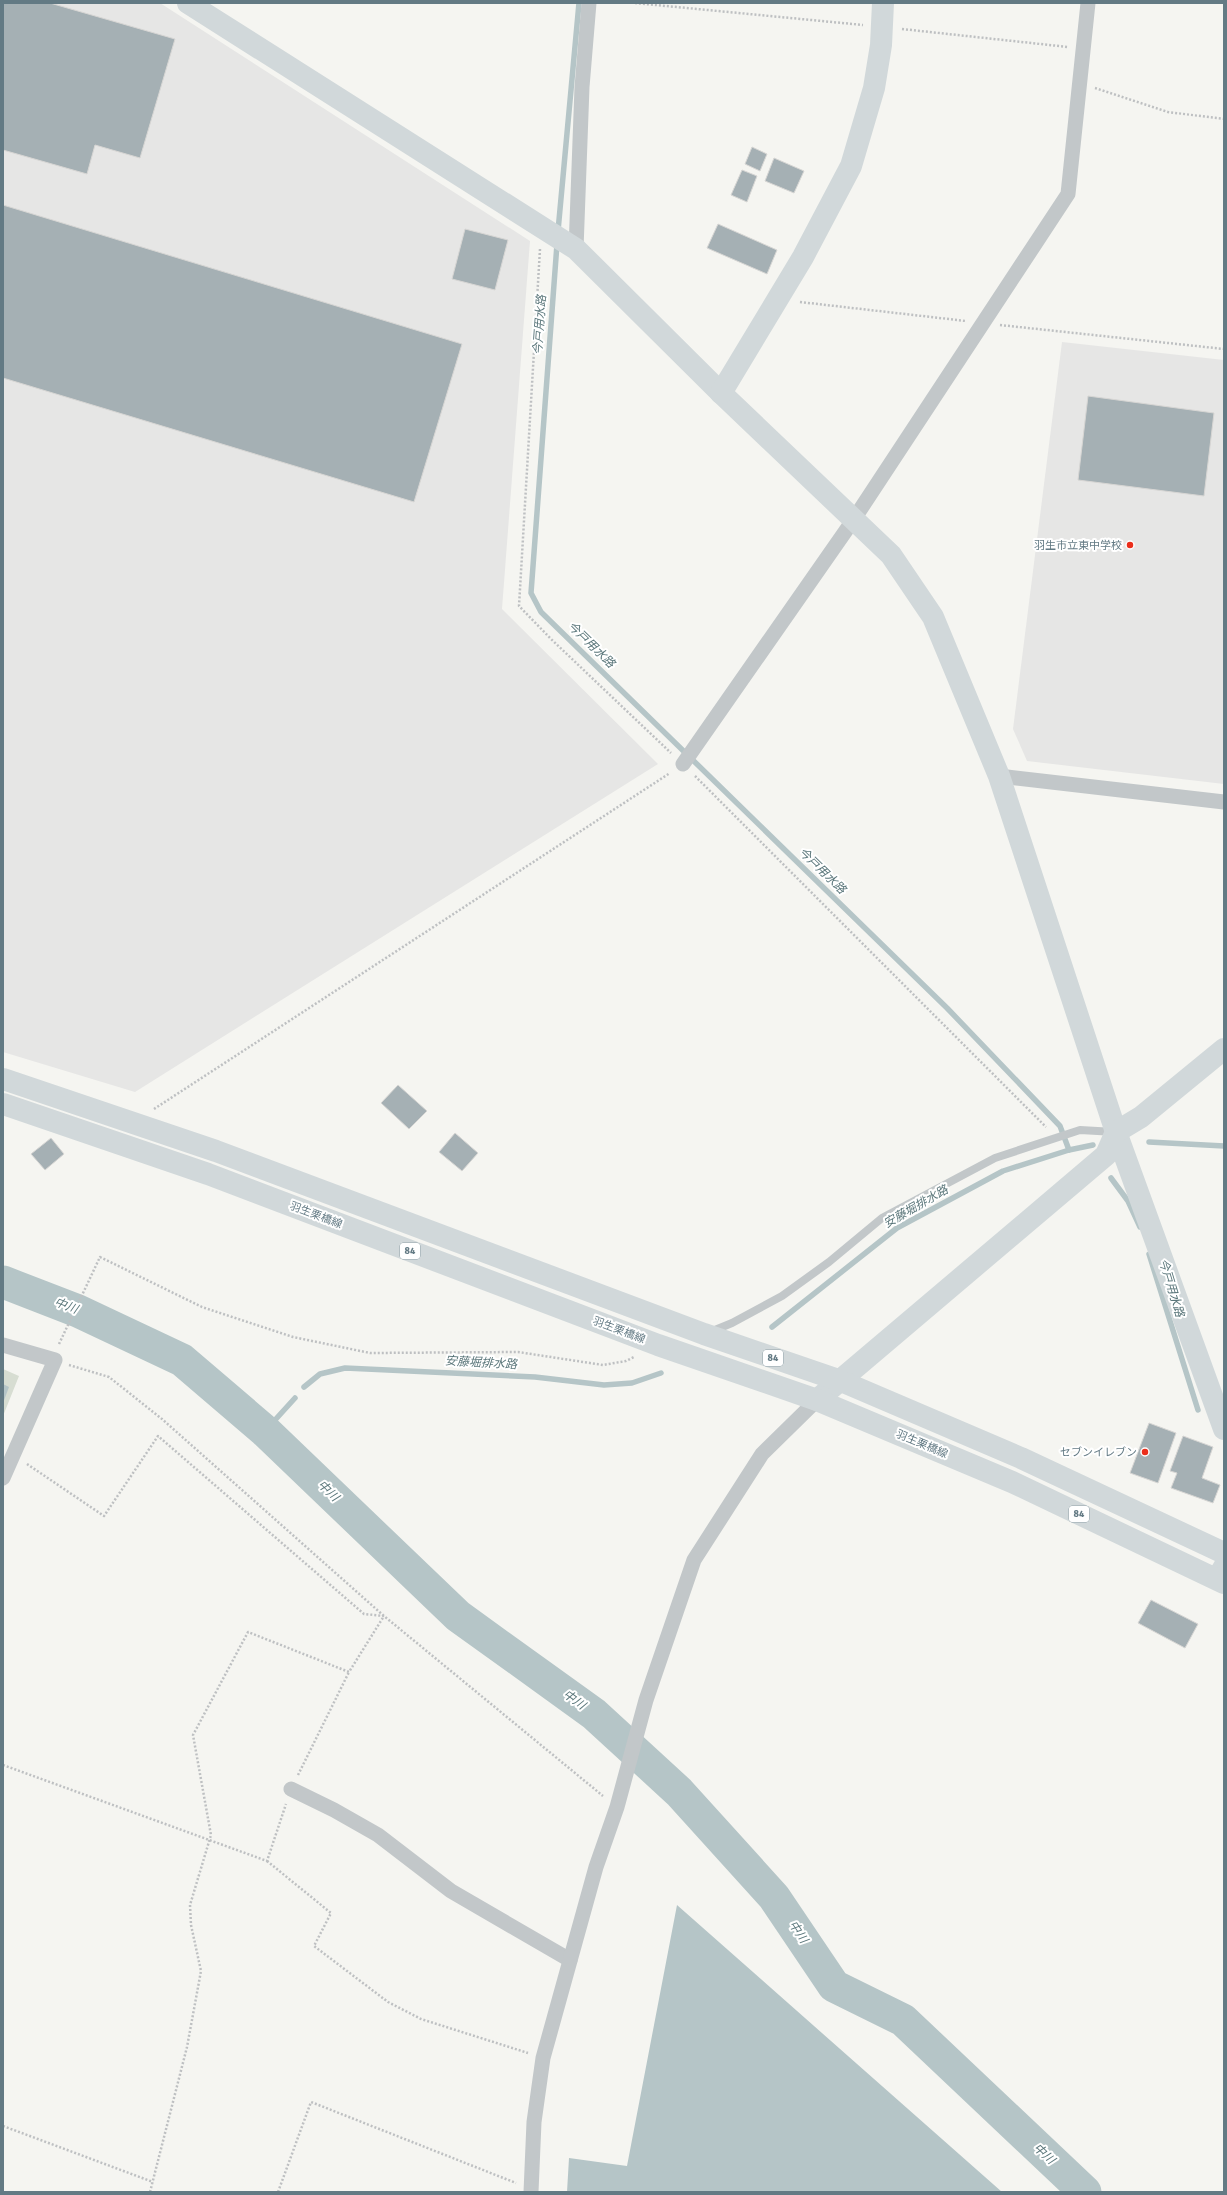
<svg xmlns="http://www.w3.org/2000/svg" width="1227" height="2195" viewBox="0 0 1227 2195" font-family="Signika,'Noto Sans JP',sans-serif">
	<rect width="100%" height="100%" fill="#f5f5f1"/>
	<g fill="#e6e6e5">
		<path d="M3 3H160L530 241 502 609 658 764 135 1092 3 1052Z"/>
		<path d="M1062 342 1224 360V784L1027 761 1013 729Z"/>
	</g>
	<path fill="#d7ddd2" d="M3 1369 19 1376 3 1416Z"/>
	<g fill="#b5c5c7">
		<path d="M3 1384 9 1387 3 1403Z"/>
		<path d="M677 1905 1002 2192H567L569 2158 627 2166Z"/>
	</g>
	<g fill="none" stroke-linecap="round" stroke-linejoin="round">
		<g stroke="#b5c5c7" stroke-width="5.5">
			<path d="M558 231 579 3"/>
			<path d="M557 244 531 593 541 612 947 1008 1060 1126 1069 1150"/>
			<path d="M1149 1142 1224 1146"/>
			<path d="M1111 1178 1128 1201 1140 1227"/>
			<path d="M1149 1254 1198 1410"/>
			<path d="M772 1327 897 1228 1003 1171 1069 1150 1093 1145"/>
			<path d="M304 1387 320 1374 345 1368 535 1377 604 1385 632 1383 661 1373"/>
			<path d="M265 1431 295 1398"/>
		</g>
		<path stroke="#b5c5c7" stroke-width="33" d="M3 1282 78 1311 182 1360 265 1431 458 1616 594 1714 679 1792 774 1897 834 1986 903 2020 1085 2192"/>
	</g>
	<g fill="#a5b0b4" stroke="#d7d6d4">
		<path d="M3 3H50L175 39 140 158 95 145 87 174 3 150Z"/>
		<path d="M752 147 767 154 760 171 745 164Z"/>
		<path d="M774 158 804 171 794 193 765 181Z"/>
		<path d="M742 170 757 176 747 202 731 195Z"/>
		<path d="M3 205 462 344 414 502 3 378Z"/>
		<path d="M718 224 777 250 767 274 707 248Z"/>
		<path d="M465 229 508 240 495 290 452 279Z"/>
		<path d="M1088 396 1214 413 1204 496 1078 480Z"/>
		<path d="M398 1085 427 1111 409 1129 381 1103Z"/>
		<path d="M455 1133 478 1153 462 1171 439 1152Z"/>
		<path d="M51 1138 64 1154 45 1170 31 1154Z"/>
		<path d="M1149 1423 1176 1433 1158 1483 1130 1473Z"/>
		<path d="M1183 1436 1213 1447 1202 1478 1220 1485 1213 1503 1171 1488 1177 1473 1170 1471Z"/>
		<path d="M1151 1600 1198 1624 1185 1648 1138 1623Z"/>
	</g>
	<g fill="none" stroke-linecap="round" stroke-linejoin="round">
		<g stroke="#bec0c2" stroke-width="2.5" stroke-dasharray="2 2" stroke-linecap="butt">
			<path d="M635 3 863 25"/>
			<path d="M902 29 1068 47"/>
			<path d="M1095 88 1168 112 1224 119"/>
			<path d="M540 249 519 606 551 639 671 753"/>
			<path d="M800 302 966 321"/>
			<path d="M1000 325 1224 349"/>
			<path d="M695 776 1046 1127"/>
			<path d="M154 1109 670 773"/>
			<path d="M59 1344 100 1257 202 1307 293 1337 370 1353 518 1352 603 1365 626 1361 634 1357"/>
			<path d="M69 1365 109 1377 162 1419 384 1616 603 1796"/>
			<path d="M27 1464 104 1516 158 1436 364 1614 384 1616"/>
			<path d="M3 1765 267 1861 286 1804"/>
			<path d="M298 1775 349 1672"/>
			<path d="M267 1861 331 1913 314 1946 388 2002 421 2019 528 2053"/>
			<path d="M3 2126 153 2182"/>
			<path d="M150 2192 187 2047 201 1971 191 1925 190 1905 211 1835 193 1735 248 1632 349 1672 384 1616"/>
			<path d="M278 2192 311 2102 516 2183"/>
		</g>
		<path stroke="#c2c7c9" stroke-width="8" d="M710 1332 732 1323 782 1296 829 1262 882 1218 995 1158 1080 1130 1115 1132"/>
		<g stroke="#c2c7c9" stroke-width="15">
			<path d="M576 249 582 87 589 3"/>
			<path d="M683 764 854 519 1068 194 1088 3"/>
			<path d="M999 776 1224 802"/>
			<path d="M3 1345 55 1360 3 1478"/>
			<path d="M291 1789 334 1810 378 1835 451 1891 570 1960"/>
			<path d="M531 2192 534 2122 543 2058 596 1867 617 1807 646 1700 694 1560 762 1454 817 1400"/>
		</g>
		<g stroke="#d1d8da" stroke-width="22">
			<path d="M188 3 576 249 721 393 891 555 933 617 999 776 1116 1132 1224 1429"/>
			<path d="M721 393 803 257 851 166 874 88 881 45 883 3"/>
			<path d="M817 1400 1106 1155 1116 1132 1141 1117 1224 1049"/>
			<path d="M1217 1579 1224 1567"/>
		</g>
		<g stroke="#d1d8da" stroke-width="22">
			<path d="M3 1079 216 1151 704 1334 841 1381 1021 1458 1224 1553"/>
			<path d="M3 1104 208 1174 658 1345 817 1400 1012 1482 1224 1583"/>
		</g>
	</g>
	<g fill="#eb2e1b" stroke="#fff" stroke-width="1.5">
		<circle cx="1130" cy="545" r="4"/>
		<circle cx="1145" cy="1452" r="4"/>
	</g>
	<g text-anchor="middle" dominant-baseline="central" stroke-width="4" stroke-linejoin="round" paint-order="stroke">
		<g fill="#fff" stroke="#92a2a9" stroke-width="1">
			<rect x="400" y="1243" width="20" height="16" rx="3"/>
			<rect x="763" y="1350" width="20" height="16" rx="3"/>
			<rect x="1069" y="1506" width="20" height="16" rx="3"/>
		</g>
		<g font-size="10" font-weight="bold" fill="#637a84">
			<text x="410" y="1251">84</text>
			<text x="773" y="1358">84</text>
			<text x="1079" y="1514">84</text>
		</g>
		<g font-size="11" fill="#637a84" stroke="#fff" text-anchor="end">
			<text x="1122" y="545">羽生市立東中学校</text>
			<text x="1137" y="1452">セブンイレブン</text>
		</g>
		<g font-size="11" fill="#637a84" stroke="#fff">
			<text transform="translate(316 1215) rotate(21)">羽生栗橋線</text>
			<text transform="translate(619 1330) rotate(21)">羽生栗橋線</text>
			<text transform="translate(922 1444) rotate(23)">羽生栗橋線</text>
		</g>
		<g font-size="12" font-style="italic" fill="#5a767a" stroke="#fff">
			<text transform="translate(540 325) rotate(-86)">今戸用水路</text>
			<text transform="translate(591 645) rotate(44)">今戸用水路</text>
			<text transform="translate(822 871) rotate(44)">今戸用水路</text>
			<text transform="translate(916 1207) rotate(-30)">安藤堀排水路</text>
			<text transform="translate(1171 1288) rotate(73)">今戸用水路</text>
			<text transform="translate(66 1306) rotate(21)">中川</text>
			<text transform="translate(481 1363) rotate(3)">安藤堀排水路</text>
			<text transform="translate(328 1491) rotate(44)">中川</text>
			<text transform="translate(574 1700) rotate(36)">中川</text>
			<text transform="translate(798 1932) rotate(56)">中川</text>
			<text transform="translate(1044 2154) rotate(43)">中川</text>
		</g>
	</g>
	<rect width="1227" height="2195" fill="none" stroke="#637a84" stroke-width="8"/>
</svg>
